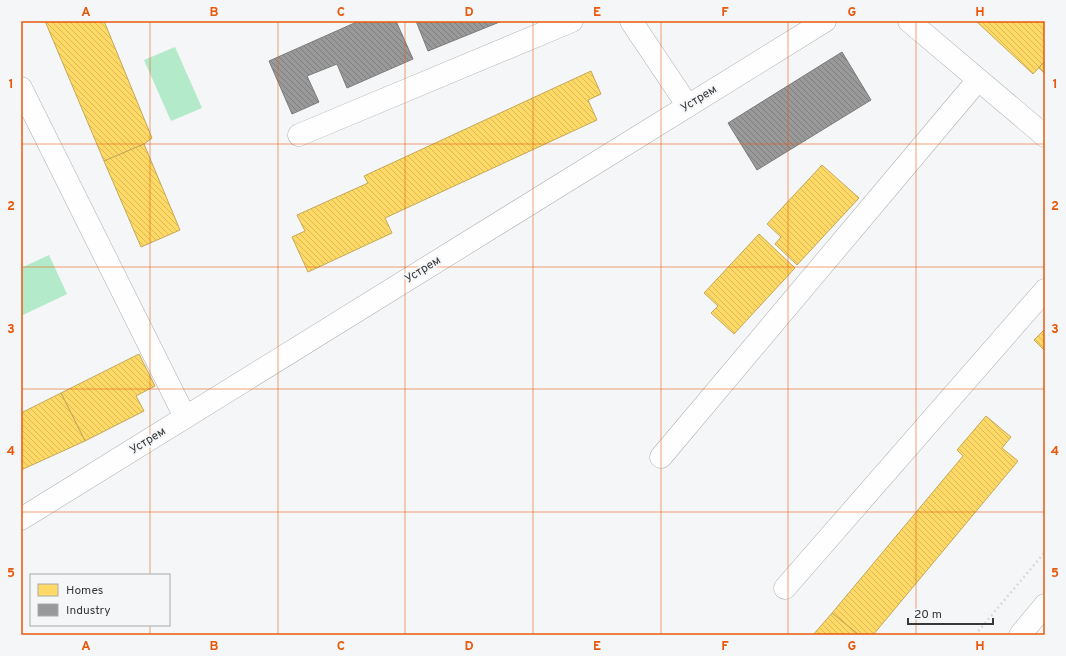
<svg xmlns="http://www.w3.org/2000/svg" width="1066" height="656" viewBox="0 0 1066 656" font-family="Overpass,sans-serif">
	<defs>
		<pattern id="homes-back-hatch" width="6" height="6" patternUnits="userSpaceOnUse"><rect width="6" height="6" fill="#ffd966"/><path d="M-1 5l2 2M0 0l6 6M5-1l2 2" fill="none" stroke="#dbbb59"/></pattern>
		<pattern id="industry-back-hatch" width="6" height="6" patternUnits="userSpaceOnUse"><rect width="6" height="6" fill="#999"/><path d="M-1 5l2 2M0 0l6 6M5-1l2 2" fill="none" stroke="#7e7e7e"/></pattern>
	</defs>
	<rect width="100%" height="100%" fill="#f5f6f7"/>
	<g fill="#b2eaca">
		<path d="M175 47 202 108 171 121 144 60Z"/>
		<path d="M49 255 67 294 21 316V268Z"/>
	</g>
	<g fill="url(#homes-back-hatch)" stroke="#c3a958">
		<path d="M45 21H104L152 138 144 144 104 161Z"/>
		<path d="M976 21H1045V61L1033 74Z"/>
		<path d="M1045 61V74L1039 68Z"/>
		<path d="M591 71 601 94 588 100 597 120 385 218 392 233 308 272 292 237 305 231 297 215 368 183 364 176Z"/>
		<path d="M144 144 180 230 141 247 104 161Z"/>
		<path d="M822 165 859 198 797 265 775 244 781 237 767 224Z"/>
		<path d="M759 234 795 268 734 334 711 313 718 306 704 293Z"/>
		<path d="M1045 329V351L1034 340Z"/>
		<path d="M139 354 155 386 136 396 144 411 85 441 61 393Z"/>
		<path d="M61 393 85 441 21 470V413Z"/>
		<path d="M986 416 1011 437 1002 448 1018 461 873 635H859L832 613 963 456 957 450Z"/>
		<path d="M832 613 859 635H813Z"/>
	</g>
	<g fill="url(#industry-back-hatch)" stroke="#7c7c7c">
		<path d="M359 21H396L413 59 347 88 337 64 307 76 319 102 292 114 269 61Z"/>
		<path d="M416 21H502L428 51Z"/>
		<path d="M842 52 871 100 757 170 728 123Z"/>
	</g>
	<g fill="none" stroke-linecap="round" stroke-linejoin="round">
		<defs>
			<g id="minor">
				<path d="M631 21 688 106"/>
				<path d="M909 21 1045 136"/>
				<path d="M21 88 185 417"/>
				<path d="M299 135 572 21"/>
				<path d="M661 457 978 80"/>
				<path d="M21 519 825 21"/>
				<path d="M785 588 1045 290"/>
			</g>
			<path id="major" d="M1020 635 1045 605"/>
		</defs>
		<use href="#minor" stroke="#adaeaf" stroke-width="23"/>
		<use href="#major" stroke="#adaeaf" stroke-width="23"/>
		<path stroke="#dadadb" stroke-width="2.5" stroke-dasharray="2 3" stroke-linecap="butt" d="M975 635 1045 552"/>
		<use href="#minor" stroke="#fefefe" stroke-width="22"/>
		<use href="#major" stroke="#fefefe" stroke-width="22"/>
	</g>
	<path fill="none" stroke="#e8590c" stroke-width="1" stroke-opacity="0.55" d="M150 21V575M278 21V635M405 21V635M533 21V635M661 21V635M788 21V635M916 21V635M21 144H1045M21 267H1045M21 389H1045M21 512H1045M150 625V635"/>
	<g text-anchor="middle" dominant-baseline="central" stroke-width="4" stroke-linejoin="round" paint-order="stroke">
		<g font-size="12" fill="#383839" stroke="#f4f6f8">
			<text transform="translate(699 99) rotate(-32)">Устрем</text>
			<text transform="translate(423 270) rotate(-32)">Устрем</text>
			<text transform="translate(148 441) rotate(-32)">Устрем</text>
		</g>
	</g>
	<rect width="1066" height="656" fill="none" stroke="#f4f6f8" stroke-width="44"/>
	<rect x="30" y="574" width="140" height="52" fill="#f4f6f8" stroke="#a9aaac"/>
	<rect x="38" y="584" width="20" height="12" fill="#ffd966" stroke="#a9aaac"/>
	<text x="66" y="594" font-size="12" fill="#383839">Homes</text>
	<rect x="38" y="604" width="20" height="12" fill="#999999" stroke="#a9aaac"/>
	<text x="66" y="614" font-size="12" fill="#383839">Industry</text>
	<path d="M908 618v6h85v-6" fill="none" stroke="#383839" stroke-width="2"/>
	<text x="914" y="618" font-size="12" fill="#383839" stroke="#f4f6f8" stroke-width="3" paint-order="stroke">20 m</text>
	<rect x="22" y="22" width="1022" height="612" fill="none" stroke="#e8590c" stroke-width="1.5"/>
	<g font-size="13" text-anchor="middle" font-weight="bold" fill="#e8590c">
		<text x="86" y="16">A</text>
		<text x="214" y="16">B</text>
		<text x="341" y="16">C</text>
		<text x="469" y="16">D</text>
		<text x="597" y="16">E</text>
		<text x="725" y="16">F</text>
		<text x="852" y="16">G</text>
		<text x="980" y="16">H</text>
		<text x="11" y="88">1</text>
		<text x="1055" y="88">1</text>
		<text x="11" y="210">2</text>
		<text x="1055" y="210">2</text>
		<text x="11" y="333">3</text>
		<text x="1055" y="333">3</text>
		<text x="11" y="455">4</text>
		<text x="1055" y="455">4</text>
		<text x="11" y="577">5</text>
		<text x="1055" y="577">5</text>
		<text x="86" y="650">A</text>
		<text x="214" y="650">B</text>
		<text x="341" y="650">C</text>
		<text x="469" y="650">D</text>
		<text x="597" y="650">E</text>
		<text x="725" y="650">F</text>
		<text x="852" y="650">G</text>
		<text x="980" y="650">H</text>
	</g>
</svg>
